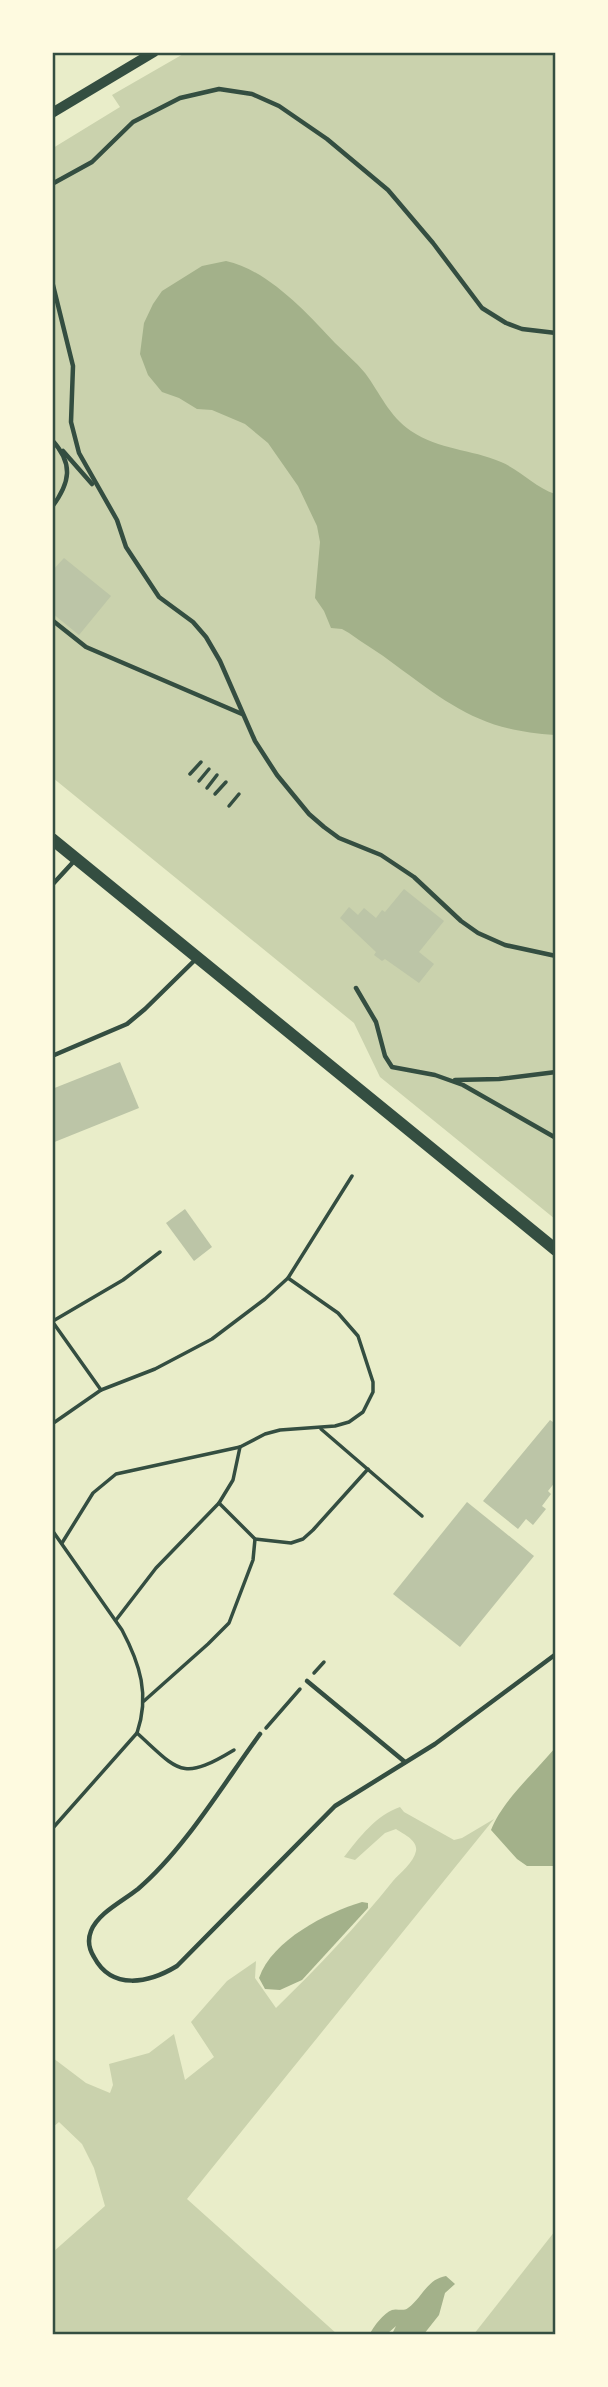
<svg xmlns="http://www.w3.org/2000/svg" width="608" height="2387" viewBox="0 0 608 2387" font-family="Karla,sans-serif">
	<rect width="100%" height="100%" fill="#e9edc9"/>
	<g fill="#cad2ad">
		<path d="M185 53H555V1219L380 1077 354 1023 53 778V148L120 107 112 95Z"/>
		<path d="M400 1807 404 1812 454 1840 462 1838 494 1819 187 2199 337 2334H53V2252L105 2206 94 2168 82 2144 59 2122 53 2127V2058L86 2083 110 2093 113 2085 109 2064 149 2053 174 2034 185 2080 214 2057 191 2022 227 1981 256 1961 255 1978 276 2008C318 1967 357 1926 393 1881 400 1873 414 1862 416 1851 418 1840 403 1834 396 1829L385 1833 355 1860 344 1857C359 1838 376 1815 400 1807Z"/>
		<path d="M555 2231V2334H474Z"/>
	</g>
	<g fill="#a3b18a">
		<path d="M226 261C268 270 307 313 335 343 345 353 356 362 365 373 380 393 389 416 411 431 439 450 471 449 501 462 520 470 535 487 555 494V735C482 731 451 706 394 664 380 653 364 644 349 633L342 629 331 628 324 611 315 598 320 542 317 526 298 486 268 443 245 424 212 410 197 409 179 398 162 392 148 375 140 354 144 323 153 304 162 291 202 266Z"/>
		<path d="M555 1748V1866H527L517 1859 491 1830C502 1801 535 1772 555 1748Z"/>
		<path d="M362 1902 368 1903V1908L302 1980 280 1990 265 1989 259 1978C272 1940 326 1913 362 1902Z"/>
		<path d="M446 2276 455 2284 445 2293 439 2315 424 2334H392L396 2326 387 2334H370C373 2327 384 2313 392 2310 397 2308 403 2312 408 2308 422 2298 427 2279 446 2276Z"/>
	</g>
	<g fill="#bcc5a7">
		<path d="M64 558 111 596 79 635 52 613V571Z"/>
		<path d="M404 889 444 921 419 952 434 964 419 983 385 959 382 961 374 955 376 952 340 918 349 907 358 915 364 908 376 918 382 910 385 912Z"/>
		<path d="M120 1062 139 1108 52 1143V1089Z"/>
		<path d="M185 1209 212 1247 194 1261 166 1223Z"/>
		<path d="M550 1420 556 1424V1481L548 1491 551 1494 542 1506 546 1509 533 1525 526 1519 518 1529 483 1501Z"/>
		<path d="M467 1502 534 1556 460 1647 393 1594Z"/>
	</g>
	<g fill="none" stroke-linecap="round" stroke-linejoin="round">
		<g stroke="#344e41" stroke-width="3.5">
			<path d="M190 774 201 762"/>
			<path d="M199 781 209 769"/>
			<path d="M207 788 217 775"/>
			<path d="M215 794 226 782"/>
			<path d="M229 806 239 794"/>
			<path d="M52 1321 101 1390"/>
			<path d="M53 1321 123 1280 160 1252"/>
			<path d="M52 1424 101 1390 155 1369 212 1339 265 1299 288 1278 352 1176"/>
			<path d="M321 1429 422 1516"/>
			<path d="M219 1503 255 1539 291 1543 303 1539 313 1530 368 1469"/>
			<path d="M52 1530 122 1630C140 1664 150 1695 137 1733 179 1771 181 1782 234 1750"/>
			<path d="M62 1543 93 1493 116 1474 240 1447 265 1434 280 1430 335 1426 349 1422 363 1412 373 1392V1382L358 1336 338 1313 288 1278"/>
			<path d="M116 1620 156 1568 219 1503 233 1480 240 1447"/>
			<path d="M314 1673 324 1662"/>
			<path d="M144 1701 208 1644 229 1623 253 1560 255 1539"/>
			<path d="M266 1728 300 1689"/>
			<path d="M52 1829 137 1733"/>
		</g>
		<g stroke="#344e41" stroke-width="4.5">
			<path d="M52 184 92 162 133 122 180 98 219 89 252 94 279 106 327 139 388 190 433 243 482 308 506 323 522 329 556 333"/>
			<path d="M52 281 73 366 71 422 79 453 117 520 126 547 159 597 193 622 206 637 220 661 255 741 277 775 309 814 324 827 339 838 381 855 414 877 461 921 478 933 505 945 556 956"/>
			<path d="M52 440C74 464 70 483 52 507"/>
			<path d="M63 451 92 484"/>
			<path d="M52 620 86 647 242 714"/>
			<path d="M52 885 76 859"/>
			<path d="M356 988 376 1022 385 1056 392 1067 435 1075 463 1085 556 1138"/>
			<path d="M52 1056 127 1024 145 1009 197 958"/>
			<path d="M455 1080 499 1079 556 1072"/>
			<path d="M307 1681 405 1762"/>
			<path d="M260 1734C224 1783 184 1850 138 1889 123 1901 98 1913 91 1931 87 1941 89 1949 94 1957 112 1991 149 1983 177 1966L335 1806 435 1744 556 1654"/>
		</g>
		<path stroke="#344e41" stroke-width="10" d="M52 113 154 52"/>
		<path stroke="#344e41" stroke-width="12" d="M52 839 556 1250"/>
	</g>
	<rect width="608" height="2387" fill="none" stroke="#fefae0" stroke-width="108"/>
	<rect x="54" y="54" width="500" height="2279" fill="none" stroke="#344e41" stroke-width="2.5"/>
</svg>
